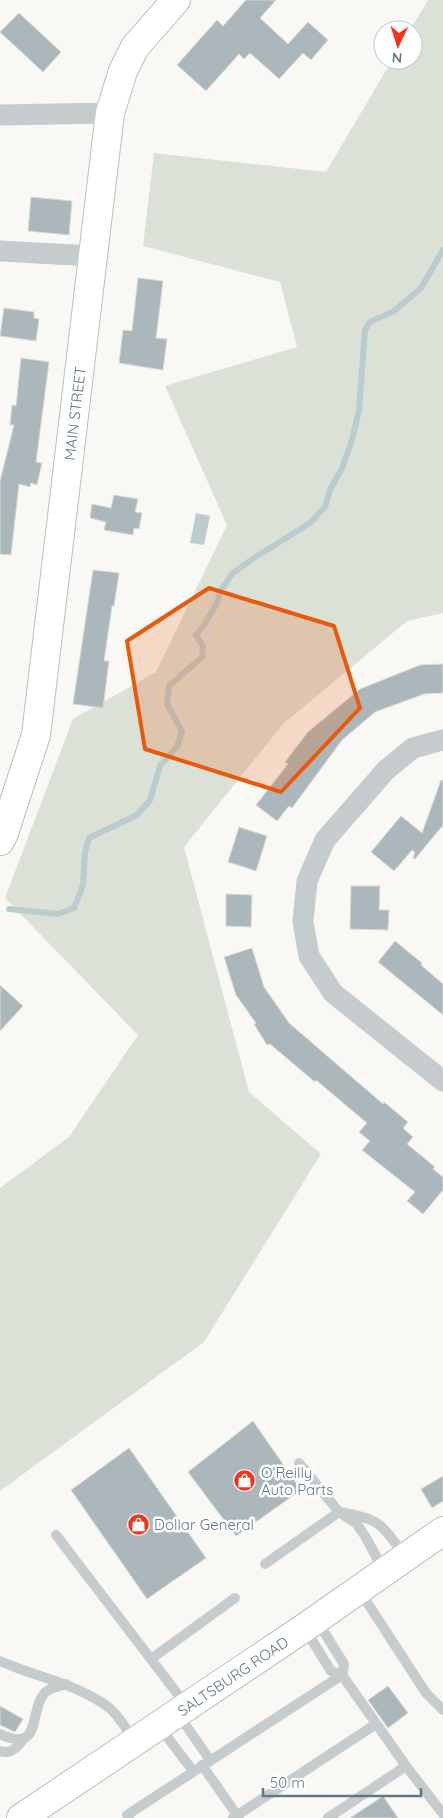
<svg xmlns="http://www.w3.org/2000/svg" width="443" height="1818" viewBox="0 0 443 1818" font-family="Quicksand,sans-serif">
	<rect width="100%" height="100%" fill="#f9f8f5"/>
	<path fill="#dbe1d6" d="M428 0H443V613L407 621 283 724 184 847 249 1092 321 1154 204 1342 0 1491V1188L69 1137 138 1035 5 898 73 719 156 672 227 525 165 386 297 347 280 282 143 246 154 153 326 172 392 60H413V30H410Z"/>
	<path fill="#bccbce" d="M196 513 210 516 204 545 190 543Z"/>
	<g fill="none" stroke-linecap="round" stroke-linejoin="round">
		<path stroke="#bccbce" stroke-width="6" d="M9 909 58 914 74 908 83 885 85 852 89 838 137 815 150 800 160 766 177 747 182 731 167 704 169 686 202 657 203 646 196 635 204 625 217 603 221 590 233 573 254 558 310 523 325 507 330 490 342 468 352 440 359 410 365 330 370 322 394 311 421 288 443 250"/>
	</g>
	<g fill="#acb7bb" stroke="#dadad8">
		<path d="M246 0H276L260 18 288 44 308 22 328 40 311 60 303 53 279 79 250 53 244 59 239 54 206 91 177 65 217 20 223 26Z"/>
		<path d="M19 13 61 52 43 72 0 32Z"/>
		<path d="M31 197 72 201 69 235 28 231Z"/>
		<path d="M138 278 163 281 156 338 167 339 163 370 119 363 123 330 132 331Z"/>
		<path d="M4 308 34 312V318L39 319 36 341 0 336Z"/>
		<path d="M21 358 49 362 36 462 42 463 37 485 31 483 30 487 19 484 11 555 0 554V481L14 425H10L12 405 16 406Z"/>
		<path d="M114 495 138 499 135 512 142 513 139 529 134 528 133 535 104 530 106 522 90 518 92 504 111 508Z"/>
		<path d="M93 570 119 573 114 606H112L104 661H109L103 708 73 704Z"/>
		<path d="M443 664V693L424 694 375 712 342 740 292 808 289 806 277 821 256 805 288 764 285 762 308 732 360 689 420 665Z"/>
		<path d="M441 780H443V825L415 859 413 858 415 852 412 850 394 871 371 852 401 816 422 833Z"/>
		<path d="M239 827 267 836 256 871 228 862Z"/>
		<path d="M351 886H380L379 910H389L388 930 350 929Z"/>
		<path d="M226 894 252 895 251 927 226 926Z"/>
		<path d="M395 941 422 963 421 965 443 984V1015L378 962Z"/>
		<path d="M252 948 264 987 289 1023 383 1104 384 1102 408 1122 403 1128 413 1137 407 1144 435 1167 433 1169 443 1177V1190L423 1214 407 1201 415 1192 362 1150 370 1141 359 1132 367 1123 316 1080 315 1082 270 1044 267 1045 254 1024 256 1023 236 995 224 957Z"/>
		<path d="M0 985 23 1006 0 1031Z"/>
		<path d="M253 1421 301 1490 236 1536 188 1472Z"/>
		<path d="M129 1448 206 1558 147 1599 71 1490Z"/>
		<path d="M443 1476V1501L432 1508 421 1489Z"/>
		<path d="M388 1686 408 1713 388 1728 368 1700Z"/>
		<path d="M0 1706 23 1719 15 1732 0 1725Z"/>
		<path d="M383 1796 398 1818H350Z"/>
	</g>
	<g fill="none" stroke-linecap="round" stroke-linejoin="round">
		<defs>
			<g id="secondary">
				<path id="s1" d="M0 841 4 833 36 735 110 113 123 71 135 47 176 0"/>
				<path id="s2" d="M21 1818 304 1628 443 1531"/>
			</g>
		</defs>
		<use href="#secondary" stroke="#b8bfc2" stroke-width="30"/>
		<g stroke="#c6cbce" stroke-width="10">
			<path d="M299 1463 339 1512 356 1523 365 1536 384 1571"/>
			<path d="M56 1535 186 1705"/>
			<path d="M265 1564 339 1512C381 1519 380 1523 405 1556"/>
			<path d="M359 1590 426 1693 443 1710"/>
			<path d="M317 1621 344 1664 342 1675"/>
			<path d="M305 1629 331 1671 342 1675 406 1766 328 1818"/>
			<path d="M151 1659 235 1598"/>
			<path d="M0 1661C36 1677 75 1683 108 1707 119 1715 126 1729 134 1740"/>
			<path d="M178 1714 210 1760"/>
			<path d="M159 1726 193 1771"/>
			<path d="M0 1734C45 1755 27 1707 47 1691 52 1687 60 1686 66 1684"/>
			<path d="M0 1751C11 1755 18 1747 24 1738"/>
			<path d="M202 1765 239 1818"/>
			<path d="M406 1766 443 1814"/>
			<path d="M129 1818 127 1815 342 1675"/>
			<path d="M233 1818 376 1724"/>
		</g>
		<g stroke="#c6cbce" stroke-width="21">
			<path d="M0 115 110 113"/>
			<path d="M0 251 92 256"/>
			<path d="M443 740 413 748 386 770 325 840 307 881 303 922 309 956 333 993 443 1081"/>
		</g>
		<use href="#secondary" stroke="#fff" stroke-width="28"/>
	</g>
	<path fill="#e8590c" fill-opacity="0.2" stroke="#e8590c" stroke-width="4" stroke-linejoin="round" d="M209 588 334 626 360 708 281 792 145 749 127 641Z"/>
	<defs>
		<symbol id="shop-disc" viewBox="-11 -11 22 22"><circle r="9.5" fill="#f3341b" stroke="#fff"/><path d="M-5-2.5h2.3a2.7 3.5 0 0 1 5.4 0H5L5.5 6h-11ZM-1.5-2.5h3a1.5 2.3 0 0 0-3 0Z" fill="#fff"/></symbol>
	</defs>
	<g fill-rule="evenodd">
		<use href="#shop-disc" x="232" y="1468" width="25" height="25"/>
		<use href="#shop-disc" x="126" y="1512" width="25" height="25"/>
	</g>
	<g text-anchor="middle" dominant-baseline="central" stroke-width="5" stroke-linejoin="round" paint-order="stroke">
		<g font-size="15" fill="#617883" stroke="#fff">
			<text stroke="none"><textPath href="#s1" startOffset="436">MAIN STREET</textPath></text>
			<text stroke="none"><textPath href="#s2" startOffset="255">SALTSBURG ROAD</textPath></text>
		</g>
		<g font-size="15" fill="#617883" stroke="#fff" text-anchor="start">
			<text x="261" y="1472">O'Reilly<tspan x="261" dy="17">Auto Parts</tspan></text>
			<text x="154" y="1524">Dollar General</text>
		</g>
	</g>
	<g transform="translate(398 45) rotate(184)"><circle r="24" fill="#ffffff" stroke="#c0c9cd"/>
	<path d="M0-4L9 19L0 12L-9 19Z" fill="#f3341b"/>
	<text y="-8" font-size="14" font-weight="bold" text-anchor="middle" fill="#617883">N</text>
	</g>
	<path d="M263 1788v8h158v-8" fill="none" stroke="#617883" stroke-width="2.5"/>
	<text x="270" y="1788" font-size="15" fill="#617883" stroke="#ffffff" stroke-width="4" paint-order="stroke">50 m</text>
</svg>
